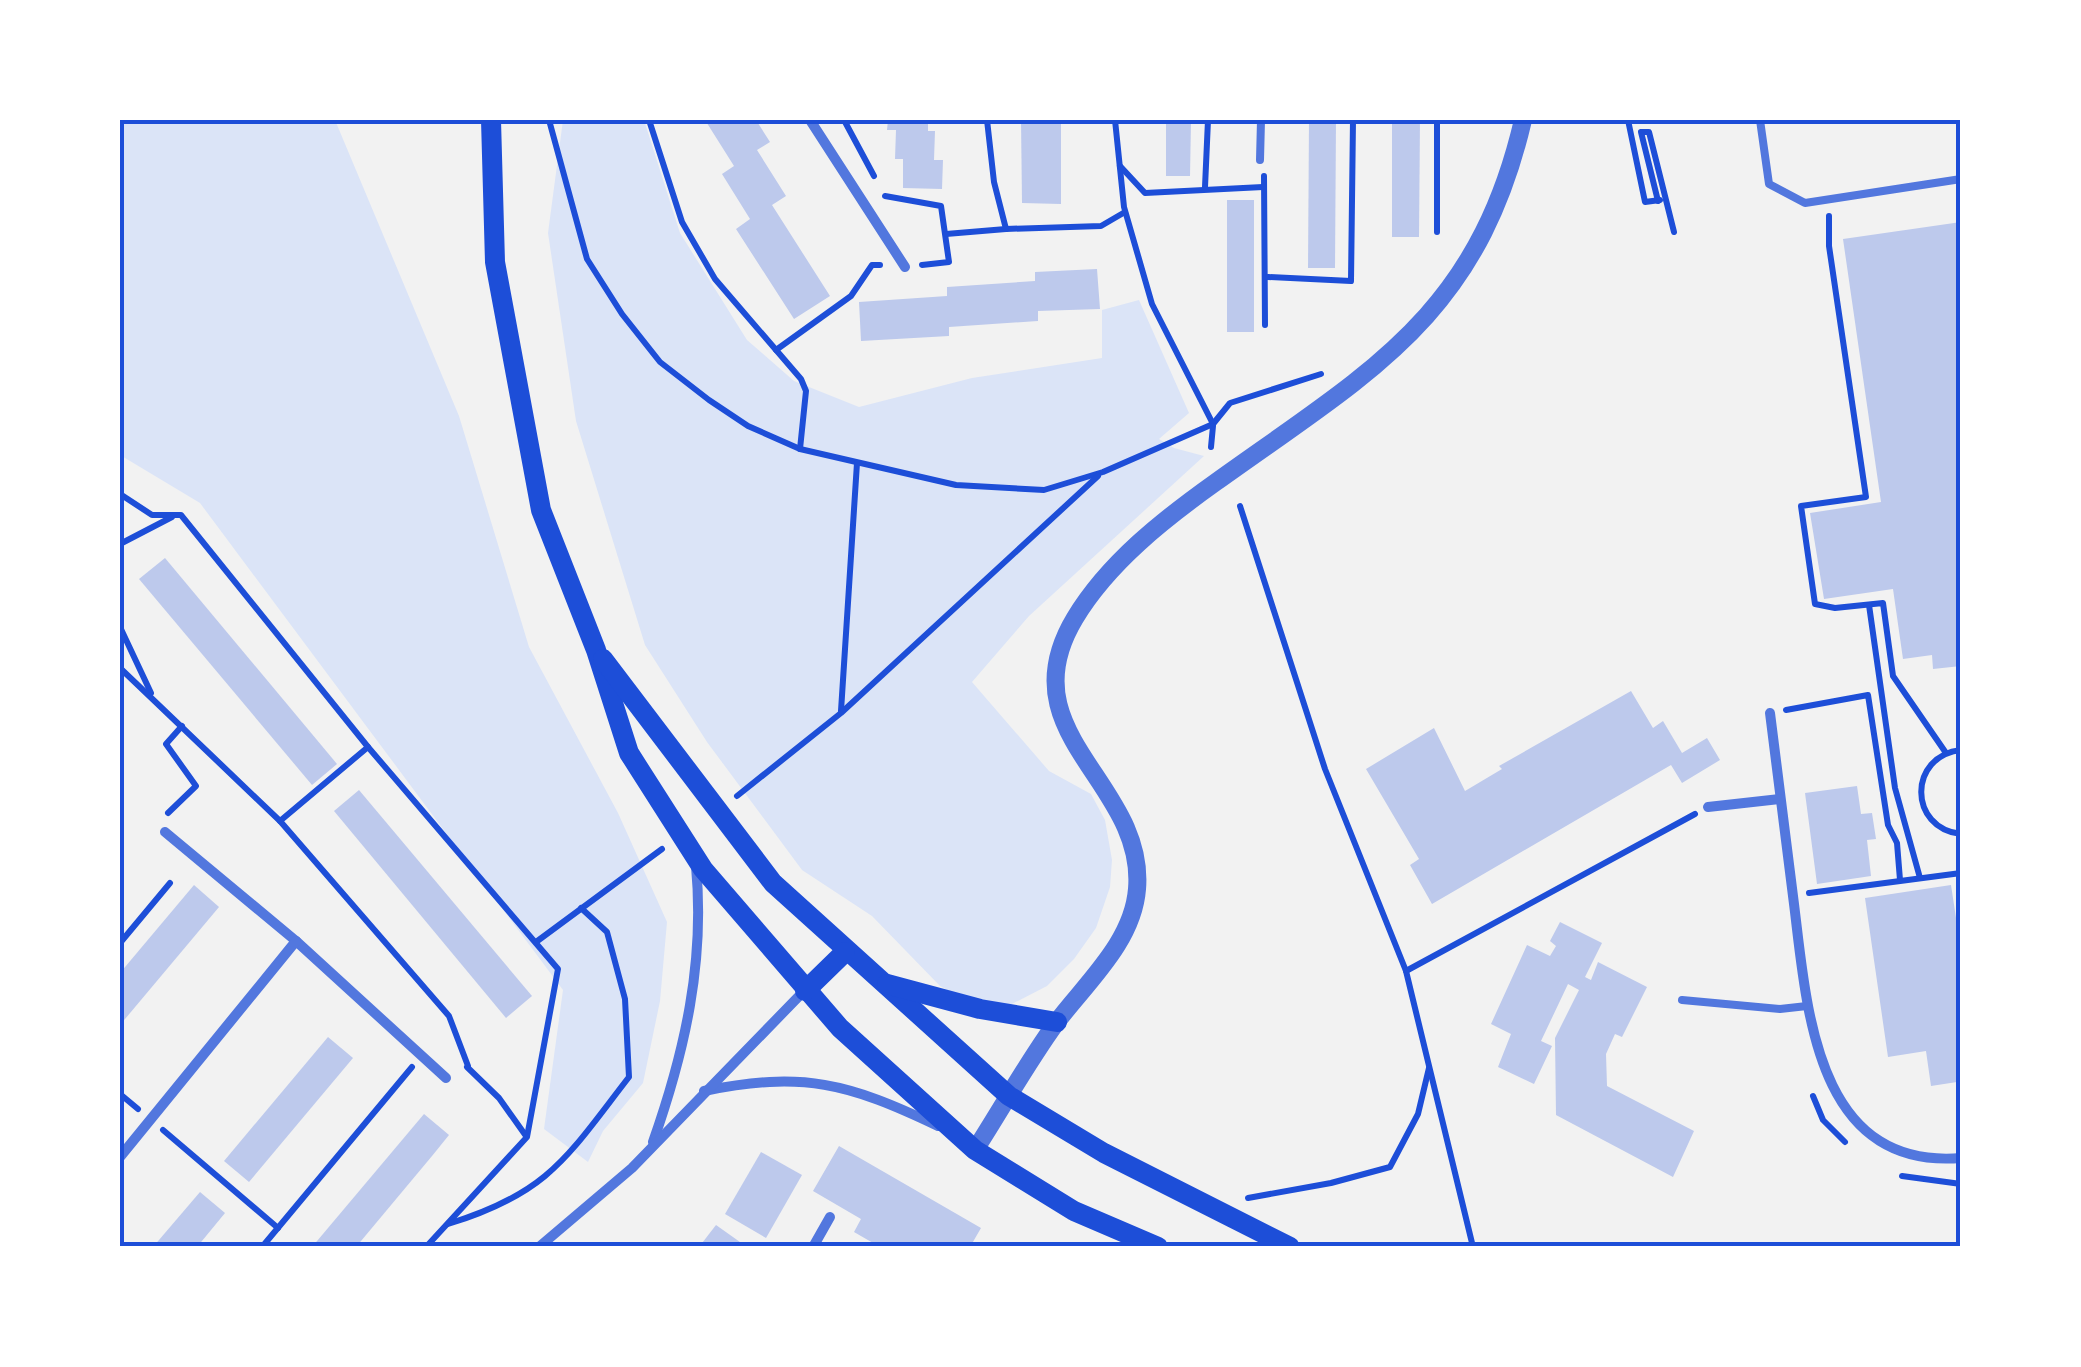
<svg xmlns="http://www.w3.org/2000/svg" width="2081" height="1367" viewBox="0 0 2081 1367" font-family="'Fira Sans',sans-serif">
	<rect width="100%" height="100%" fill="#f2f2f2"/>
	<g fill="#dbe4f7">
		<path d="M120 120H335L459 416 529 647 618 813 667 922 660 1001 643 1083 603 1131 588 1162 544 1129 563 990 200 503 120 455Z"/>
		<path d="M563 120H644L680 233 747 340 794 381 859 407 972 378 1102 358V310L1139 300 1189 413 1159 439 1174 448 1204 456 1029 616 972 682 1049 771 1091 794 1105 820 1112 860 1110 887 1096 928 1074 959 1047 986 1006 1007 981 1008 940 986 872 916 802 870 707 742 645 645 576 421 548 233Z"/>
	</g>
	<g fill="#bdc9ec">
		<path d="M705 120H756L770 142 757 150 786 196 772 205 830 296 794 319 736 229 750 219 722 174 734 166Z"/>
		<path d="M888 120H928V131H935L934 160H943L942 189 903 188V159H895L896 130H887Z"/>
		<path d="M1021 120H1061V204L1022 203Z"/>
		<path d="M1166 120H1191L1190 176H1166Z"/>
		<path d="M1309 120H1336L1335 268H1308Z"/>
		<path d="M1392 120H1420L1419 237H1392Z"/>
		<rect x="1227" y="200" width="27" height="132"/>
		<path d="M1961 222V666L1933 669 1932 655 1903 659 1893 589 1824 599 1810 513 1881 502 1843 239Z"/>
		<path d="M1097 269 1100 309 1038 311V321L949 327V336L861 341 859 302 947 296V287L1035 281V272Z"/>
		<path d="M165 558 337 764 312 785 139 579Z"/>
		<path d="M1631 691 1653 728 1663 721 1682 753 1707 738 1720 760 1682 783 1671 765 1432 904 1410 865 1419 859 1366 769 1434 728 1465 791 1502 769 1499 766Z"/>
		<path d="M1857 786 1861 814 1872 813 1876 839 1867 840 1871 876 1817 884 1805 793Z"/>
		<path d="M359 790 532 996 506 1018 334 811Z"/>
		<path d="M194 885 219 907 120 1025V973Z"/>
		<path d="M1951 885 1961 951 1959 1094 1957 1082 1931 1086 1926 1051 1888 1057 1865 898Z"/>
		<path d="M1560 922 1602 943 1585 977 1591 980 1598 962 1647 987 1622 1037 1615 1034 1606 1054 1607 1086 1694 1131 1673 1177 1556 1115 1555 1038 1579 990 1568 984 1541 1041 1552 1046 1534 1084 1498 1067 1511 1034 1491 1024 1527 945 1550 956 1556 946 1550 941Z"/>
		<path d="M328 1037 353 1058 249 1182 224 1161Z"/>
		<path d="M424 1114 449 1135 432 1156 356 1247H312Z"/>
		<path d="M839 1146 981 1228 970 1247H880L854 1232 861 1219 813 1191Z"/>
		<path d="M761 1152 802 1175 766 1238 725 1214Z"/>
		<path d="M200 1192 225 1213 197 1247H153Z"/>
		<path d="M716 1225 747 1247H699Z"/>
	</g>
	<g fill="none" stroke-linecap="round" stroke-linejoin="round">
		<g stroke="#1d4ed8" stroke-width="6">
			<path d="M549 120 587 259 622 314 660 362 709 400 748 426 800 449 956 485 1044 490 1103 472 1213 424 1230 403 1321 374"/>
			<path d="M649 120 682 222 715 279 801 379 806 391 800 449"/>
			<path d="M844 120 874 176"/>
			<path d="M987 120 994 182 1006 229 1101 226 1125 212"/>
			<path d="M1115 120 1124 207 1152 304 1213 424"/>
			<path d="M1628 120 1645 202 1660 200"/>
			<path d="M1120 166 1145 193 1263 187"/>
			<path d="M1264 176 1265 325"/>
			<path d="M1205 187 1208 120"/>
			<path d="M885 196 941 206 949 262 922 265"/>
			<path d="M1658 201 1641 132H1649L1674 232"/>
			<path d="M1829 216V246L1866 497 1801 506 1815 604 1835 608 1883 603 1893 676 1946 753"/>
			<path d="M1437 232V120"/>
			<path d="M946 234 1006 229"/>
			<path d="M1268 277 1351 281 1353 120"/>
			<path d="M776 350 851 296 872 265H880"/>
			<path d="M1211 447 1213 426"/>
			<path d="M120 494 152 515H181L368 747 558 969 527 1137 426 1247"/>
			<path d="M1240 506 1325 769 1406 971 1473 1247"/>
			<path d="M120 544 172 517"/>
			<path d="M1869 605 1895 788 1920 878"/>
			<path d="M120 627 151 693"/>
			<path d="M120 668 280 821 449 1016 468 1066"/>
			<path d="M1786 710 1868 695 1888 825 1897 843 1900 880"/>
			<path d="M841 711 857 463"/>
			<path d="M1961 750C1908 756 1908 828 1961 834"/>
			<path d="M737 796 841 713 1098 476"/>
			<path d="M168 813 196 786 166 744 182 726"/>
			<path d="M280 821 368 747"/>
			<path d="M1809 893 1961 873"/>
			<path d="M536 942 662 849"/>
			<path d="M120 943 170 883"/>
			<path d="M1406 971 1695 814"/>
			<path d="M467 1067 499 1098 526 1136"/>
			<path d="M120 1094 138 1109"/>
			<path d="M1813 1096 1823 1120 1845 1142"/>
			<path d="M163 1130 278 1228"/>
			<path d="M1902 1176 1961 1184"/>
			<path d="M1248 1198 1331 1183 1390 1167 1418 1114 1429 1068"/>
			<path d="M448 1224C549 1193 567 1157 629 1077L625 999 607 932 581 908"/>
			<path d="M262 1247 412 1067"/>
		</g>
		<g stroke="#5277de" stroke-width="8">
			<path d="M1760 120 1769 184 1805 203 1961 179"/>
			<path d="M1260 160 1261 120"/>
			<path d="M1682 1000 1780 1009 1807 1006"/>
		</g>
		<g stroke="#5277de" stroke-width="10">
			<path d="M810 120 905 267"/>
			<path d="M1770 713C1778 777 1786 840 1794 904 1807 1008 1815 1170 1961 1158"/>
			<path d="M1708 807 1780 799"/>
			<path d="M165 832 296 941 446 1078"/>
			<path d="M704 1091C803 1071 848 1083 938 1126"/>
			<path d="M653 1142C685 1051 705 962 696 866"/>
			<path d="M120 1157 296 941"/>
			<path d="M539 1247 632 1168 804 991"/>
			<path d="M813 1247 830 1217"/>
		</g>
		<path stroke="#5277de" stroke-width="18" d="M975 1150C1002 1108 1027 1063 1056 1023 1086 983 1133 942 1137 889 1146 782 1005 734 1075 618 1108 563 1164 519 1216 482 1369 372 1477 317 1523 120"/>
		<g stroke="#1d4ed8" stroke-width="20">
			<path d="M491 120 495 262 541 510 596 650 629 753 703 869 840 1028 975 1150 1074 1211 1158 1247"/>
			<path d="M603 659 773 883 1009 1096 1104 1153 1290 1247"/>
			<path d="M887 984 980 1009 1057 1022"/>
			<path d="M805 991 845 952"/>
		</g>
	</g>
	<rect width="2081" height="1367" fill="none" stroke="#ffffff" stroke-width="245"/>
	<rect x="122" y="122" width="1836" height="1122" fill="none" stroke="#1d4ed8" stroke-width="4"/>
</svg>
